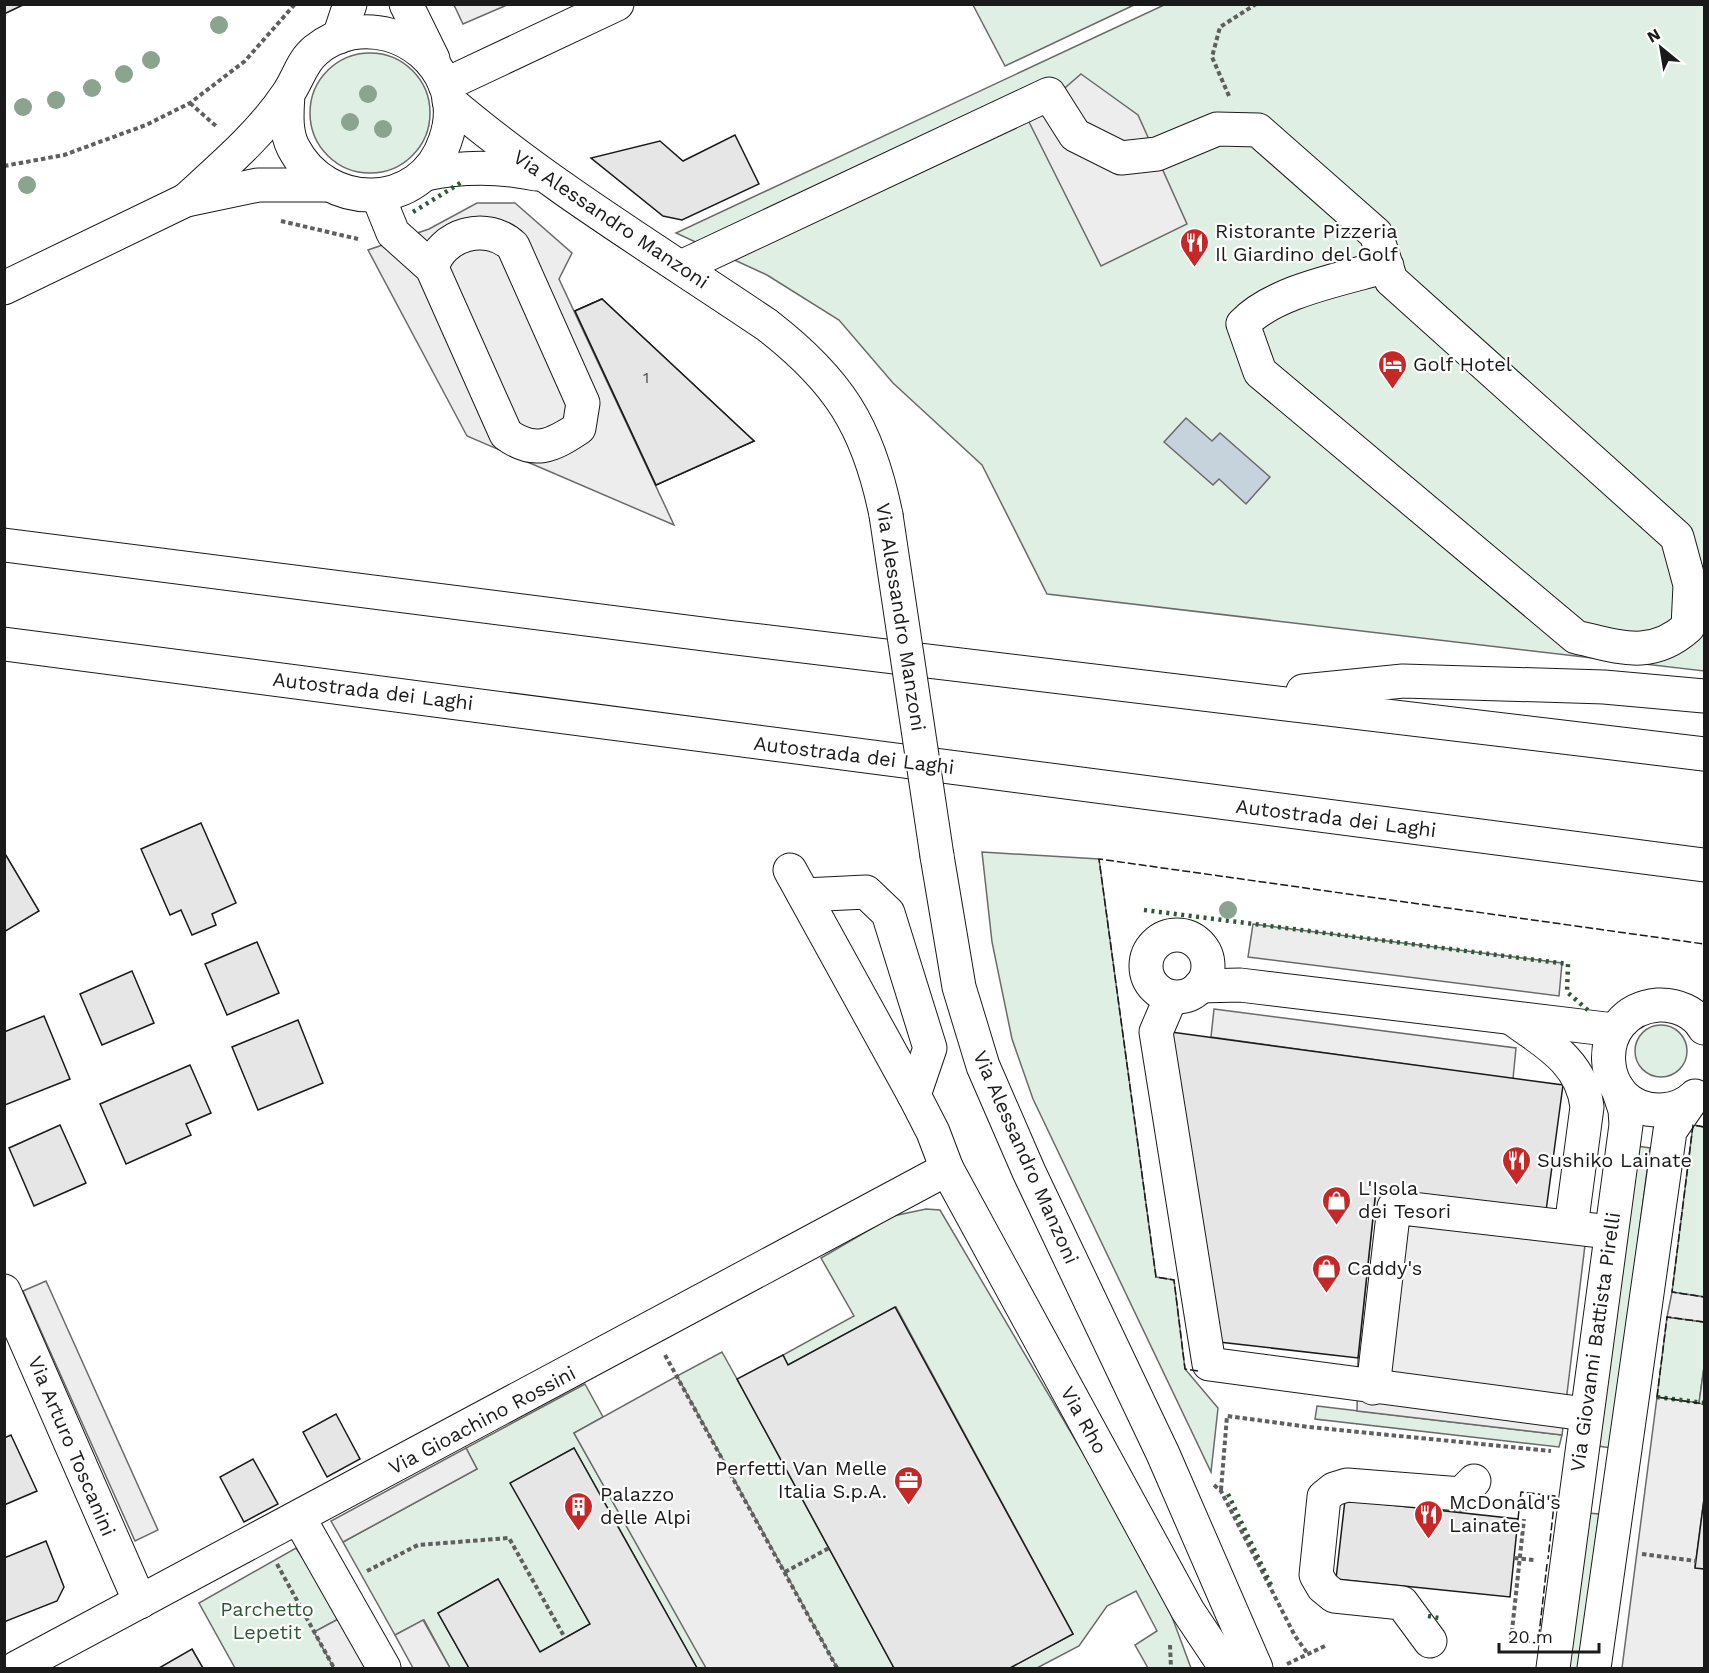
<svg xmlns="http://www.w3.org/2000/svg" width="1709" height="1673" viewBox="0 0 1709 1673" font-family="'Work Sans',sans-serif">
	<rect width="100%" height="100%" fill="#fff"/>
	<g fill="#e0efe3" stroke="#6a6a6a" stroke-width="1.5">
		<path d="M973 5H1134L1005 66Z"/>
		<path d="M1164 5H1704V671L1047 594 982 465 893 383 839 320 767 275 676 233Z"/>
		<circle cx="370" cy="113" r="60"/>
		<path d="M982 852 1099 859 1156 1277 1174 1280 1185 1369 1218 1408 1211 1472 1033 1099 1012 1039 992 942Z"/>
		<circle cx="1661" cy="1051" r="26"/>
		<path d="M1693 1125 1704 1127V1297L1672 1292Z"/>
		<path d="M1637 1146 1650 1148 1611 1448 1598 1446Z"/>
		<path d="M926 1209 940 1210 1103 1487 1168 1606 1191 1668H1148L1135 1645 1157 1631 1136 1591 1107 1606 1079 1646 1037 1668H1010L1073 1634 896 1307 788 1365 783 1355 854 1316 821 1258 893 1216Z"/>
		<path d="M1667 1317 1704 1322V1367L1699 1403 1657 1397Z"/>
		<path d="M722 1352 737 1379 894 1668H837L677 1376Z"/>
		<path d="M585 1384 603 1417 574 1433 707 1668H697L574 1448 511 1483 590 1624 540 1652 498 1579 438 1613 469 1668H450L424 1620 395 1635 343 1542 477 1469 466 1448Z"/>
		<path d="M1317 1406 1562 1435 1559 1447 1315 1419Z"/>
		<path d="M1588 1513 1599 1514 1579 1668H1567Z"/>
		<path d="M296 1548 342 1617 314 1632 334 1668H235L199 1603Z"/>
	</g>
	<g fill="#ededed" stroke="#6a6a6a" stroke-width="1.5">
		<path d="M454 5H507L463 24Z"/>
		<path d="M1081 74 1138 115 1187 224 1101 266 1028 120Z"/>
		<path d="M477 203H515L572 253 559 279 674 525 467 436 368 250 429 229Z"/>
		<path d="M1253 924 1562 963 1559 996 1248 957Z"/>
		<path d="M1214 1009 1516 1048 1513 1079 1211 1037Z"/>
		<path d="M1376 1189 1546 1211 1588 1220 1562 1435 1357 1411 1358 1358Z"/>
		<path d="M46 1281 158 1530 135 1541 23 1291Z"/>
		<path d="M1672 1292 1704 1297V1322L1667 1317Z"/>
		<path d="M1704 1367V1499L1695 1567 1704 1569V1668H1622L1657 1397 1699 1403Z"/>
		<path d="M677 1376 785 1572 837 1668H706L574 1433Z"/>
		<path d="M466 1448 477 1469 343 1542 331 1521Z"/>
		<path d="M342 1617 369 1668H334L314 1632Z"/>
		<path d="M423 1620 450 1668H413L395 1635Z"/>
	</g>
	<path fill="#c6d2dc" stroke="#6a6a6a" stroke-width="1.5" d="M1186 418 1212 441 1220 433 1270 477 1246 504 1219 479 1213 485 1164 442Z"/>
	<g fill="#e6e6e6" stroke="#1a1a1a" stroke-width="1.5">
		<path d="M4 4H25L4 14Z"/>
		<path d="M735 135 759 184 682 220 663 216 591 158 660 141 683 161Z"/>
		<path d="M602 299 754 441 656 485 575 311Z"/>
		<path d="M602 299 754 441 656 485 575 311Z"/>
		<path d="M201 823 236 903 212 914 216 925 192 935 181 910 170 915 141 849Z"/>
		<path d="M4 852 39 911 4 932Z"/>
		<path d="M257 942 279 993 227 1015 205 964Z"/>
		<path d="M132 971 154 1023 102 1045 80 994Z"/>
		<path d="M44 1016 70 1079 5 1105 4 1032Z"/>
		<path d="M298 1020 323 1083 258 1110 232 1047Z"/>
		<path d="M1171 1032 1563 1085 1546 1211 1376 1189 1358 1358 1219 1342Z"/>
		<path d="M190 1065 211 1113 186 1124 191 1135 126 1164 100 1104Z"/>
		<path d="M60 1125 86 1183 34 1206 9 1148Z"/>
		<path d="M895 1307 1073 1634 1010 1668H894L737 1379 783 1355 788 1365Z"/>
		<path d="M336 1414 360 1459 327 1477 303 1432Z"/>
		<path d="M11 1435 37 1491 4 1505V1438Z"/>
		<path d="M574 1448 697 1668H469L438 1613 498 1579 540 1652 590 1624 510 1483Z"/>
		<path d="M253 1459 278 1504 244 1522 220 1477Z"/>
		<path d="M1704 1499V1569L1695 1568Z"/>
		<path d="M1345 1500 1518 1519 1510 1597 1336 1579Z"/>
		<path d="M46 1541 64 1587 57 1601 4 1622V1558Z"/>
		<path d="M192 1649 203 1668H159Z"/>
	</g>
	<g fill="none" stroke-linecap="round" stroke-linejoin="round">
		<defs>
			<g id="minor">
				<path d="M406 4 433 59"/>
				<path d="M339 37 350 4"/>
				<path d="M445 85 617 4"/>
				<path d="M449 101C548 185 659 252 767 325 838 380 868 426 886 515"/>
				<path d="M425 174C464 166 498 166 536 174"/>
				<path d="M378 196 393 233 432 268 506 434C534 455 552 446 579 428L583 403 513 246C487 221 441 234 432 268"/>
				<path d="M186 200C222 167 260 135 287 95 298 80 301 62 316 50 359 14 424 34 445 84 452 102 452 122 445 141 421 212 326 212 293 147 285 131 287 112 288 94"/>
				<path d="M681 267 1049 94 1075 135 1121 158 1157 154 1217 129 1258 130 1376 234 1391 280 1677 537 1690 585 1688 627C1651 660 1620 647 1576 637L1260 372 1243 324C1274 291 1343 279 1387 266"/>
				<path d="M4 288 186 200 258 185H327"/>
				<path d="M937 856 959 987 983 1066 1029 1172 1163 1454 1256 1668"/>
				<path d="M790 870 914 1095 933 1132 947 1169 1188 1611 1226 1668"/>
				<path d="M804 895 866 892 888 913 930 1048 914 1095"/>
				<circle cx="1177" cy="966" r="31"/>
				<path d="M1200 986 1240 985 1614 1030"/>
				<path d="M1171 997 1156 1032 1209 1364 1585 1414"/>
				<path d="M1514 1020C1548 1044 1582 1063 1587 1107L1571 1227"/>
				<path d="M1695 1096C1686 1105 1674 1109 1662 1110 1595 1113 1588 1011 1658 1005 1676 1004 1695 1012 1704 1028"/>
				<path d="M4 1291 140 1602"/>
				<path d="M1373 1388 1394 1207 1610 1232"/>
				<path d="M299 1518 384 1668"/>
				<path d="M1430 1641 1402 1603 1334 1596 1323 1587 1316 1575 1324 1497 1334 1489 1347 1485 1461 1494 1474 1481"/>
				<path d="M16 1668 947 1169"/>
				<path d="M1553 1668 1626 1125 1625 1110 1618 1089"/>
				<path d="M1594 1668 1670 1131 1692 1099"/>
			</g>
			<g id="highway">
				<path d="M4 545 727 637 1704 754"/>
				<path d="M4 644 1704 865"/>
				<path d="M1303 691 1403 681 1604 687 1704 696"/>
			</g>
		</defs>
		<use href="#minor" stroke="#1a1a1a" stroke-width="35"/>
		<use href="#highway" stroke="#1a1a1a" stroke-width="35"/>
		<g stroke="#5f5f5f" stroke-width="4" stroke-dasharray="4.5 3" stroke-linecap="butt">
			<path d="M1229 96 1212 57 1220 27 1256 4"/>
			<path d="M190 103 216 126"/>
			<path d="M4 166 64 155 146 125 190 103 245 61 295 4"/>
			<path d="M281 221 358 239"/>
			<path d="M665 1355 837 1668"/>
			<path d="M1214 1485 1221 1491 1295 1636 1308 1654"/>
			<path d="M1221 1490 1227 1416 1309 1427 1551 1451"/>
			<path d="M1642 1554 1696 1561"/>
			<path d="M1514 1558 1534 1560"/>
			<path d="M277 1564 334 1668"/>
			<path d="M367 1571 418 1545 509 1538 565 1638"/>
			<path d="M785 1572 829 1548"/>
			<path d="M1511 1640 1524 1519"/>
			<path d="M1170 1645 1171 1668"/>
			<path d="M1287 1664 1327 1645"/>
		</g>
		<use href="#minor" stroke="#fff" stroke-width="33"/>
		<use href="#highway" stroke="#fff" stroke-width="33"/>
		<defs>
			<path id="minor-bridge" d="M886 515 937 856"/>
		</defs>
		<use href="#minor-bridge" stroke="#1a1a1a" stroke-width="35" stroke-linecap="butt"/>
		<use href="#minor-bridge" stroke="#fff" stroke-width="33"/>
		<g stroke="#2b5a34" stroke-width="4.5" stroke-dasharray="3 4.5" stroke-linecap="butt">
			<path d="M413 212 462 182"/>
			<path d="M1144 910 1568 964 1567 992 1590 1012"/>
			<path d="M1657 1397 1704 1403"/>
			<path d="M1228 1494 1272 1587"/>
			<path d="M1428 1616 1439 1618"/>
		</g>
		<g stroke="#1a1a1a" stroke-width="1.5" stroke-dasharray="8 3" stroke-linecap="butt">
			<path d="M1704 1127 1693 1125 1672 1292 1704 1297"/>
			<path d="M1704 1322 1667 1317 1657 1397 1704 1404"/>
			<path d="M1198 1371 1185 1369 1174 1280 1156 1277 1099 859 1704 944"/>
			<path d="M1518 1519 1521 1492 1555 1496 1548 1559"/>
			<path d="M1511 1640 1538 1643 1547 1564"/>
		</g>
	</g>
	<g fill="#8aa48f">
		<circle cx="219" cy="25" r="9"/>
		<circle cx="151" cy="60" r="9"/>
		<circle cx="124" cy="74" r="9"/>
		<circle cx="92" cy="88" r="9"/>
		<circle cx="368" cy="94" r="9"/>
		<circle cx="56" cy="100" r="9"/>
		<circle cx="23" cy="107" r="9"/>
		<circle cx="350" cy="122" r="9"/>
		<circle cx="383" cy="129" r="9"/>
		<circle cx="27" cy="185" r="9"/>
		<circle cx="1228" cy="910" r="9"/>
	</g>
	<defs>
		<symbol id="restaurant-pin" viewBox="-11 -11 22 30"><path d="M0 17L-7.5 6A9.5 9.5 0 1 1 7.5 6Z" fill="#c62828" stroke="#fff"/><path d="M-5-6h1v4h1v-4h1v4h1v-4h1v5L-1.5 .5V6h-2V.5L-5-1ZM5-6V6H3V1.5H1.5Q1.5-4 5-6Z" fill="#fff"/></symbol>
		<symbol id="hotel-pin" viewBox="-11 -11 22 30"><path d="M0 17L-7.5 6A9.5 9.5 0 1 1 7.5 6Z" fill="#c62828" stroke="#fff"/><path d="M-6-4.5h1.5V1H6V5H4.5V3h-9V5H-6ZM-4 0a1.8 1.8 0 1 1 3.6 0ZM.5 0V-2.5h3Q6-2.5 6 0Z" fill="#fff"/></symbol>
		<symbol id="shop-pin" viewBox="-11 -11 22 30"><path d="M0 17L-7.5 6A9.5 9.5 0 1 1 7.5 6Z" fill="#c62828" stroke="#fff"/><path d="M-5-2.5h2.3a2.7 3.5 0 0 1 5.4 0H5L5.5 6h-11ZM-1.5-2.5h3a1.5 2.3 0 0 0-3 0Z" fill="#fff"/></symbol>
		<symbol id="office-pin" viewBox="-11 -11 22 30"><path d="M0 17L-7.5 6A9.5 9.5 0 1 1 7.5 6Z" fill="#c62828" stroke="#fff"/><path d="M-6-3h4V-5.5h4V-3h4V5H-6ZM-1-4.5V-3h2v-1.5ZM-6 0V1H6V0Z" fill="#fff"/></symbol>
		<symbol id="building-pin" viewBox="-11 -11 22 30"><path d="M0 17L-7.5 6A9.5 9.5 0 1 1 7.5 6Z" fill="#c62828" stroke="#fff"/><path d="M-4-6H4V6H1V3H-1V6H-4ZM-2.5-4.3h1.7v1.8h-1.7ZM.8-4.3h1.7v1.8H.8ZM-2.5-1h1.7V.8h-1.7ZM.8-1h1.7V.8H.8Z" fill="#fff"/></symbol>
	</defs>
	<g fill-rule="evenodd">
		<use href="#restaurant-pin" x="1178" y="226" width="33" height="45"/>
		<use href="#hotel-pin" x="1376" y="348" width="33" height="45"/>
		<use href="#restaurant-pin" x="1500" y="1144" width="33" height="45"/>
		<use href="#shop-pin" x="1320" y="1184" width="33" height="45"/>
		<use href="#shop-pin" x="1310" y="1252" width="33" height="45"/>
		<use href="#office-pin" x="892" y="1464" width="33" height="45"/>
		<use href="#building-pin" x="562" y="1490" width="33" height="45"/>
		<use href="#restaurant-pin" x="1412" y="1498" width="33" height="45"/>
	</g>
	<g text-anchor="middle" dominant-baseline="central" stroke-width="4.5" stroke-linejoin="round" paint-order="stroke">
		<g font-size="16" fill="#4d4d4d">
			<text x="646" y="377">1</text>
		</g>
		<g font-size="20" fill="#1a1a1a" stroke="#fff">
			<text transform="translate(611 219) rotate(34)">Via Alessandro Manzoni</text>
			<text transform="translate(901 617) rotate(81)">Via Alessandro Manzoni</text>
			<text transform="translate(373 691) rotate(7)">Autostrada dei Laghi</text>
			<text transform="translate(854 755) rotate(7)">Autostrada dei Laghi</text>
			<text transform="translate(1336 818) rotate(7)">Autostrada dei Laghi</text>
			<text transform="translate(1026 1157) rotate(66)">Via Alessandro Manzoni</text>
			<text transform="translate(1595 1342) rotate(-82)">Via Giovanni Battista Pirelli</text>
			<text transform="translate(482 1420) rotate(-28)">Via Gioachino Rossini</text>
			<text transform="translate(1084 1420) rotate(61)">Via Rho</text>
			<text transform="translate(72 1446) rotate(67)">Via Arturo Toscanini</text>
		</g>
		<g font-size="20" fill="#1a1a1a" stroke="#fff" text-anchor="start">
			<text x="1215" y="231">Ristorante Pizzeria<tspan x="1215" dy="23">Il Giardino del Golf</tspan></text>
			<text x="1413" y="364">Golf Hotel</text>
			<text x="1537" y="1160">Sushiko Lainate</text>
			<text x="1358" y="1188">L'Isola<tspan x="1358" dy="23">dei Tesori</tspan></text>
			<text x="1347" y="1268">Caddy's</text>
			<text x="887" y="1468" text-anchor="end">Perfetti Van Melle<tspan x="887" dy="23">Italia S.p.A.</tspan></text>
			<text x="600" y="1494">Palazzo<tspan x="600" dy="23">delle Alpi</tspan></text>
			<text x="1449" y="1502">McDonald's<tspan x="1449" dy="23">Lainate</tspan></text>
		</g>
		<g font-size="20" fill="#2b5a34" stroke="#fff">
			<text x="267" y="1609">Parchetto<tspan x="267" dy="23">Lepetit</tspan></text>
		</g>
	</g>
	<rect width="1709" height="1673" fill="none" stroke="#1a1a1a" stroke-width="12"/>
	<g transform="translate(1661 48) rotate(330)" stroke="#ffffff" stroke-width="4.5" paint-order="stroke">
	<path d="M0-4.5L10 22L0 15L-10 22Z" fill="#1a1a1a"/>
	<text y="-9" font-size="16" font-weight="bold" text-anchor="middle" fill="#1a1a1a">N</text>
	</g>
	<path d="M1499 1643v9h100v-9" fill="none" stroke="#1a1a1a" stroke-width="3"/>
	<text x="1508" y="1643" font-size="18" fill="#1a1a1a" stroke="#ffffff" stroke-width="4.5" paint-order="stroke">20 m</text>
</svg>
